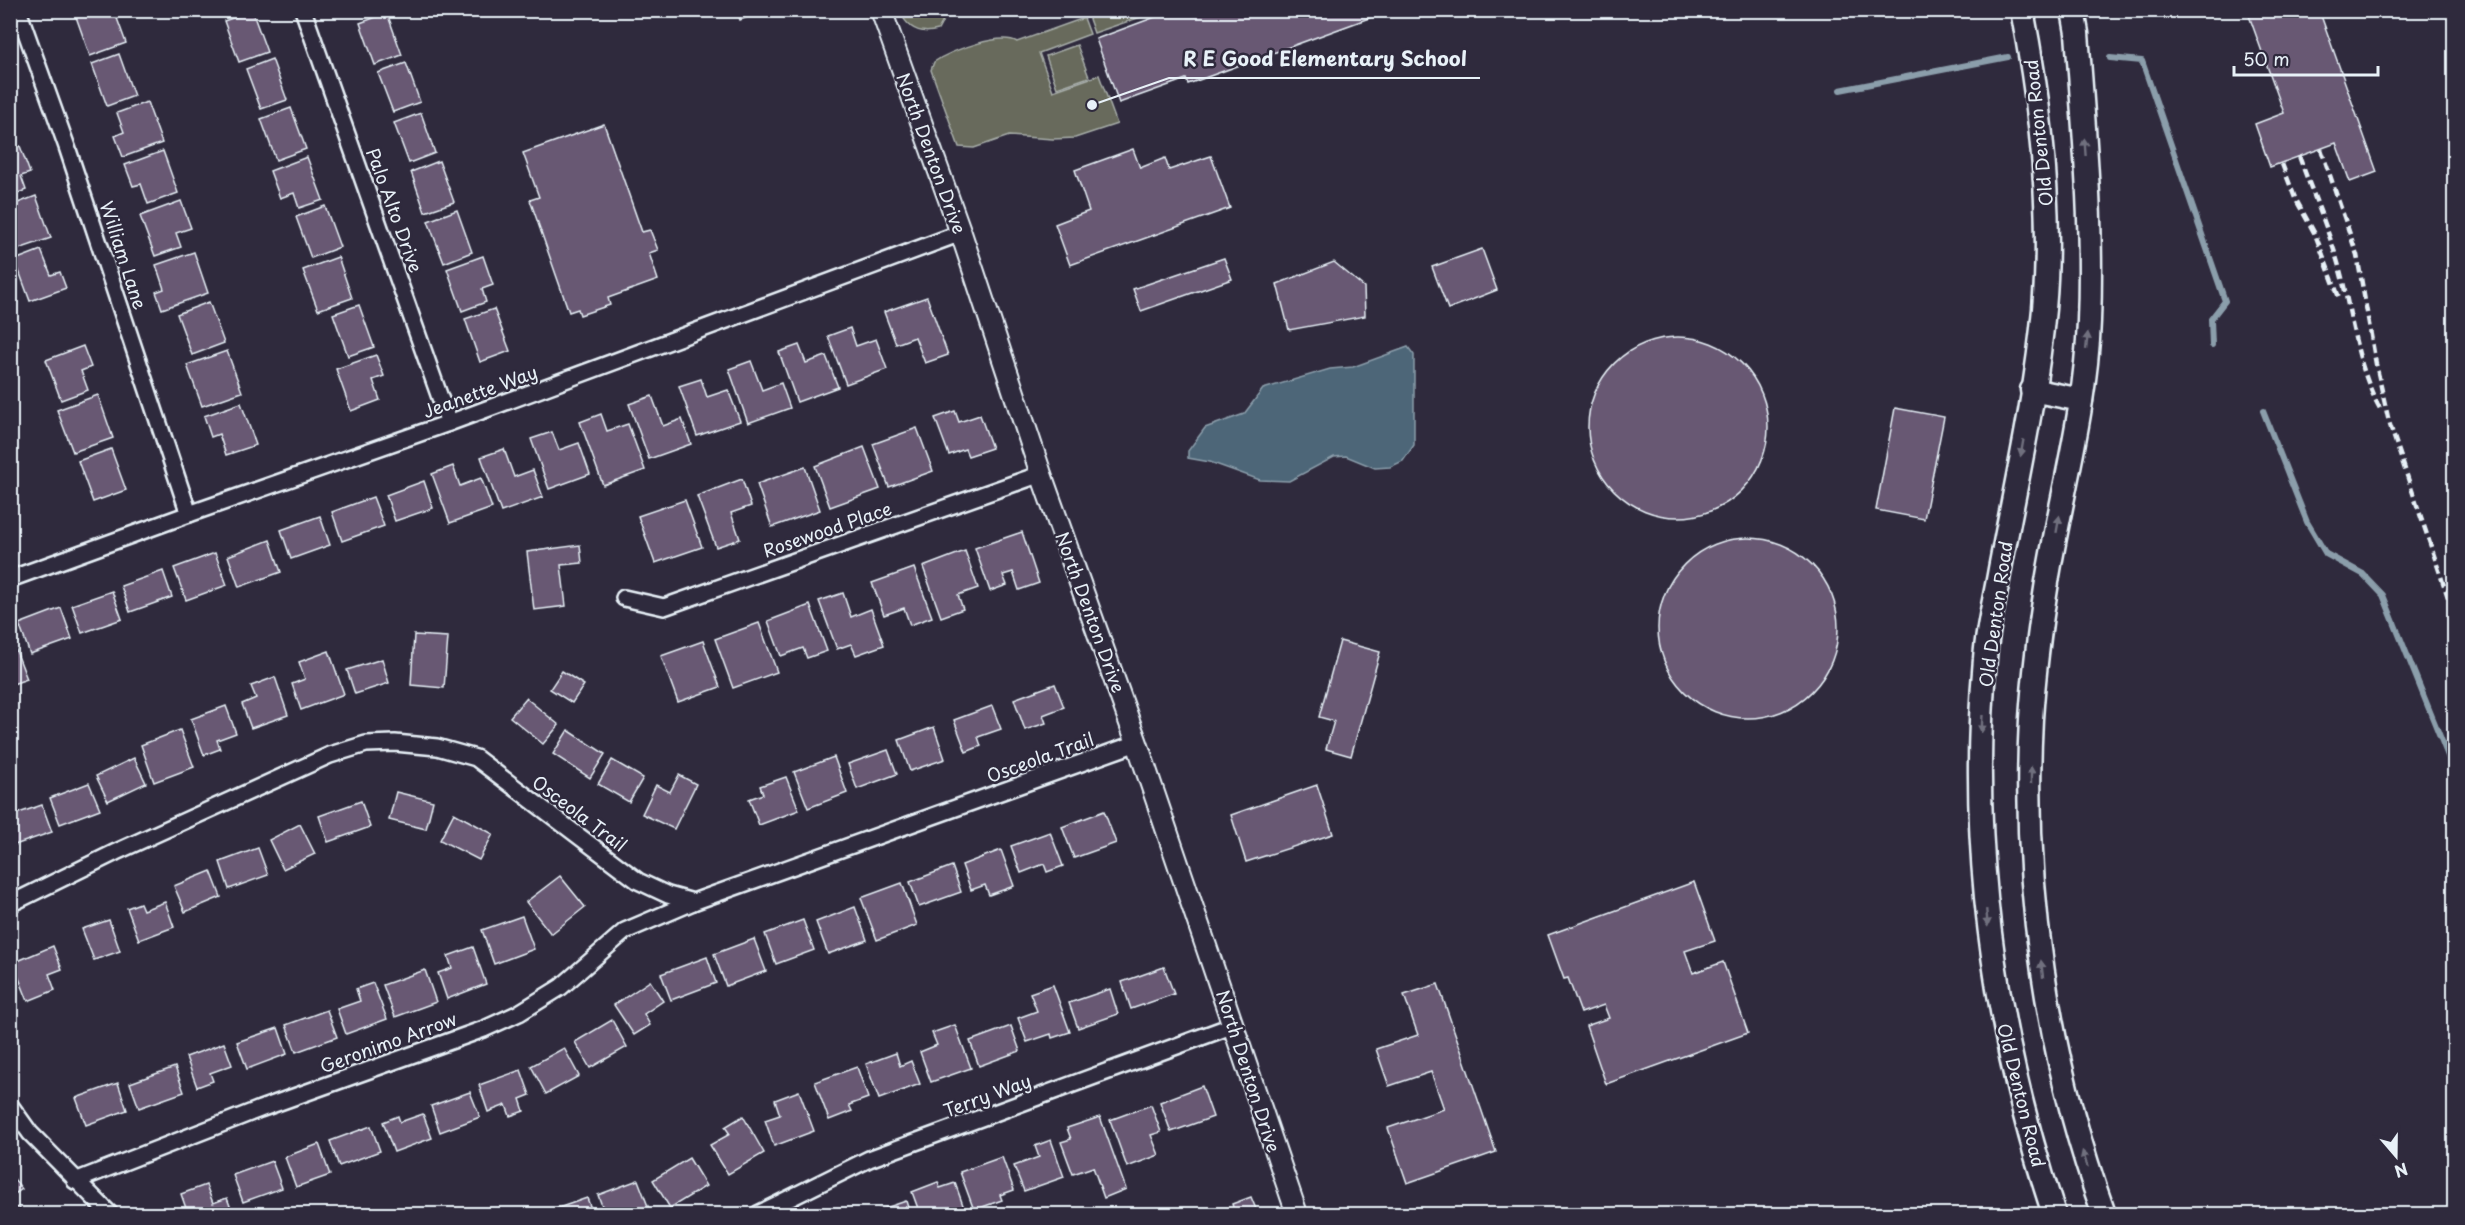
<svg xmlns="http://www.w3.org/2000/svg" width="2465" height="1225" viewBox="0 0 2465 1225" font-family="'Playpen Sans',sans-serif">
	<rect width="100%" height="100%" fill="#2f2a3d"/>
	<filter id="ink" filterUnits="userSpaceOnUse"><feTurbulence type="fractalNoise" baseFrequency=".0167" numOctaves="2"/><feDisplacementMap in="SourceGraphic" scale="12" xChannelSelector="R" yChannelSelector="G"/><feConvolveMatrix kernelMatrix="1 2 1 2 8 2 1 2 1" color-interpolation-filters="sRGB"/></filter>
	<g filter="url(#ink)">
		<g fill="#676a5b" stroke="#a8aeaa" stroke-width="1.5">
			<path d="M900 11H941L944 19 938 30C920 35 907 28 900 11Z"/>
			<path d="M1105 11V10L1158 11 1094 33 1088 16Z"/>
			<path d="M1084 18 1090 34 1039 53 1053 91 1099 75 1117 124 1075 138 1053 139 1009 136 974 148 959 147 931 70 934 62C950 51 1001 32 1017 42Z"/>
			<path d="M1077 45 1089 77 1057 88 1046 56Z"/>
		</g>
		<path fill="#4d6678" stroke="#8b9eab" stroke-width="1.5" d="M1408 347 1414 355V445L1403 461 1390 467 1375 468 1346 456 1334 457 1289 481 1260 480 1210 462 1188 458V451L1205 428 1244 414 1263 389 1330 369 1353 367Z"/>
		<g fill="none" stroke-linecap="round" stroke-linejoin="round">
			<g stroke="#8b9eab" stroke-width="6">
				<path d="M2110 58 2142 61 2225 301 2211 319 2212 345"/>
				<path d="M1840 90 2008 57"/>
				<path d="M2263 411 2307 522 2326 554 2363 574 2383 595 2454 771"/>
			</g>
		</g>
		<g fill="#675873" stroke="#e8f1f8" stroke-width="1.5">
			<path d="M85 10H114L126 43 90 56 75 14Z"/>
			<path d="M737 10H766L740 20Z"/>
			<path d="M1174 10H1391L1188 84 1186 79 1119 103 1096 39Z"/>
			<path d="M2247 10H2319L2377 172 2350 182 2336 143 2270 167 2255 124 2284 113Z"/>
			<path d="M252 11 267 52 239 62 224 21Z"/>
			<path d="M387 13 402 55 375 65 360 23Z"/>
			<path d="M119 54 134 96 107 106 92 64Z"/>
			<path d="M272 59 287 100 261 109 246 69Z"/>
			<path d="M406 63 420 102 393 112 378 73Z"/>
			<path d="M147 102 162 143 123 157 115 136 124 132 117 113Z"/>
			<path d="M291 108 306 149 276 160 261 119Z"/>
			<path d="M421 113 435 153 409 163 394 123Z"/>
			<path d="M604 124 642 232 650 230 658 250 649 253 658 280 608 298 610 305 580 315 578 309 569 312 530 200 539 197 523 153Z"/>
			<path d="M20 146 30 173 21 176 26 190 10 196V149Z"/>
			<path d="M1133 149 1140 168 1165 158 1169 170 1211 156 1230 208 1070 265 1055 224 1089 211 1075 170Z"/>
			<path d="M163 151 178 193 148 204 141 184 133 186 125 165Z"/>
			<path d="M307 157 323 200 299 208 294 193 280 198 270 171Z"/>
			<path d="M439 161 454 202 425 212 411 172Z"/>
			<path d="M36 196 51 238 10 252V226L14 224 10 206Z"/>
			<path d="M181 201 191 228 176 233 181 247 155 256 140 216Z"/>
			<path d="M325 206 340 247 311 258 296 217Z"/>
			<path d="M457 210 472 252 444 263 428 221Z"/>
			<path d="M1482 249 1497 290 1448 309 1432 267Z"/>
			<path d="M41 250 51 275 60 272 66 288 30 301 15 260Z"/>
			<path d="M194 252 208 293 162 309 156 292 164 289 156 265Z"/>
			<path d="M483 256 493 285 482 289 486 302 462 311 447 269Z"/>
			<path d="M338 257 352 298 318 310 303 270Z"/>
			<path d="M1224 258 1232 279 1141 311 1133 289Z"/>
			<path d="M1334 262 1364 287 1365 316 1289 330 1277 284Z"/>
			<path d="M927 297 948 355 925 363 915 337 896 344 884 312Z"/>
			<path d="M209 302 224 343 192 355 177 314Z"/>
			<path d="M359 305 374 347 348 356 333 314Z"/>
			<path d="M494 309 510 351 480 362 465 319Z"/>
			<path d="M850 328 856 346 876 339 887 369 846 384 828 336Z"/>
			<circle cx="1678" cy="427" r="90"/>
			<path d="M799 345 806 363 826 356 838 387 797 402 779 352Z"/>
			<path d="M83 346 91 367 81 371 88 390 61 400 46 360Z"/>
			<path d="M227 351 242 392 202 406 187 365Z"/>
			<path d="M376 355 384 376 373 380 380 400 351 411 336 369Z"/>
			<path d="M751 361 762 390 781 383 790 408 748 423 729 369Z"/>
			<path d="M701 379 707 397 728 390 740 421 697 436 679 386Z"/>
			<path d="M98 395 113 438 73 452 57 410Z"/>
			<path d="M652 396 663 426 682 419 691 444 649 459 629 404Z"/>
			<path d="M241 403 256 445 226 455 219 434 211 437 204 416Z"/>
			<path d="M1895 408 1944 417 1924 519 1876 510Z"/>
			<path d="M955 411 959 422 980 415 992 448 968 456 965 449 949 455 935 418Z"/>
			<path d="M601 414 607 431 628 424 645 470 603 485 580 422Z"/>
			<path d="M917 428 933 471 889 487 873 444Z"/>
			<path d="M552 432 559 450 579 443 590 474 549 489 531 439Z"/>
			<path d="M864 447 880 489 830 507 815 466Z"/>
			<path d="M111 449 126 490 93 502 78 461Z"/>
			<path d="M504 449 514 477 533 470 543 497 501 512 481 457Z"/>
			<path d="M453 466 460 486 481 478 492 508 450 523 432 474Z"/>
			<path d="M805 467 820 510 772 527 757 484Z"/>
			<path d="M742 479 751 506 731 513 740 539 716 547 697 496Z"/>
			<path d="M424 481 433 508 395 521 386 495Z"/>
			<path d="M373 497 384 526 342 541 332 512Z"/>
			<path d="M685 500 702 547 655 563 638 516Z"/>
			<path d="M320 516 330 545 291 559 281 530Z"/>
			<path d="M1022 532 1039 583 1019 590 1013 572 1003 575 1007 585 990 591 975 548Z"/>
			<circle cx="1748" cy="628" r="90"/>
			<path d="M270 540 281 572 239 587 228 556Z"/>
			<path d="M580 545 582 563 561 565 566 606 534 610 527 552Z"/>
			<path d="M965 551 978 588 958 595 963 609 941 617 923 567Z"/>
			<path d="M215 553 227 585 186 600 174 568Z"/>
			<path d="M914 568 932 617 910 625 904 608 884 615 872 583Z"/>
			<path d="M163 571 172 597 130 612 121 586Z"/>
			<path d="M112 591 122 619 82 633 72 605Z"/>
			<path d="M843 593 851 617 871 609 884 645 856 655 851 644 837 649 819 601Z"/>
			<path d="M810 605 827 651 807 658 803 648 781 656 768 621Z"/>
			<path d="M61 608 72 639 30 654 19 624Z"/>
			<path d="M759 623 777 672 733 688 715 639Z"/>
			<path d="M10 635 27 679 10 685Z"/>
			<path d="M414 635 448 637 444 688 411 685Z"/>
			<path d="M703 641 720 687 678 702 661 656Z"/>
			<path d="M1340 641 1380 652 1351 756 1326 749 1334 721 1319 717Z"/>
			<path d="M329 651 344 694 301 710 292 684 305 679 299 662Z"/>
			<path d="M382 659 389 683 355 694 347 670Z"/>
			<path d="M562 671 584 685 572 703 550 689Z"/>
			<path d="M275 677 288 715 251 728 242 704 256 698 251 686Z"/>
			<path d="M1055 684 1064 707 1043 715 1046 723 1025 730 1014 699Z"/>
			<path d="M526 698 559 725 543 744 510 717Z"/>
			<path d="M226 706 236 733 217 740 220 749 204 755 191 719Z"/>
			<path d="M992 706 1001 729 978 737 981 746 966 752 954 720Z"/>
			<path d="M934 727 945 759 910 771 899 740Z"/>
			<path d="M180 730 194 767 154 782 141 745Z"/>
			<path d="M568 730 605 754 590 778 553 754Z"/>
			<path d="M888 750 897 774 857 789 848 764Z"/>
			<path d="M834 757 847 793 808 808 794 772Z"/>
			<path d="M134 758 146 783 108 801 96 776Z"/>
			<path d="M612 760 643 778 629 802 598 784Z"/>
			<path d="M679 775 696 784 674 829 642 814 656 785 670 792Z"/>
			<path d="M786 777 799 810 759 825 749 799 763 794 760 786Z"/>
			<path d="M89 783 100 809 60 824 50 798Z"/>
			<path d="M1317 785 1333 834 1246 862 1231 815Z"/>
			<path d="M396 792 433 801 426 829 389 820Z"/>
			<path d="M361 801 370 827 328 842 319 816Z"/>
			<path d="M42 805 52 832 12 846 10 816Z"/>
			<path d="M1104 811 1116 843 1074 858 1062 827Z"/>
			<path d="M454 813 493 834 479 860 440 840Z"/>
			<path d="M300 824 315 854 283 869 269 840Z"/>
			<path d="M1050 832 1063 866 1047 872 1044 864 1021 873 1011 846Z"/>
			<path d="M258 848 268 875 229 889 220 862Z"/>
			<path d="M1001 850 1014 886 989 895 985 885 971 890 962 865Z"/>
			<path d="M952 866 961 892 919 907 910 882Z"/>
			<path d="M211 871 221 897 185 912 174 886Z"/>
			<path d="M560 876 585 907 551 934 526 902Z"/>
			<path d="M1694 882 1715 941 1685 951 1693 973 1723 962 1748 1033 1606 1084 1586 1026 1609 1018 1604 1005 1581 1013 1568 978 1564 979 1548 935Z"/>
			<path d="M902 883 917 925 877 940 861 898Z"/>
			<path d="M165 902 174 927 139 940 127 908 140 903 143 910Z"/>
			<path d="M855 907 867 940 828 954 816 922Z"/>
			<path d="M522 916 534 949 494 964 482 930Z"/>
			<path d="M109 920 120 951 94 960 82 929Z"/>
			<path d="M803 920 814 950 776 964 765 934Z"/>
			<path d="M754 939 766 971 726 986 714 954Z"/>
			<path d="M53 946 62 969 49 974 55 990 28 1001 13 963Z"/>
			<path d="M473 947 486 984 447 999 438 973 452 968 448 956Z"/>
			<path d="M707 957 716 983 671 1000 661 974Z"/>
			<path d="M1164 967 1174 994 1131 1009 1122 982Z"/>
			<path d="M425 970 436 1002 395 1017 383 985Z"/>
			<path d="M650 981 663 1001 644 1014 650 1025 634 1035 614 1005Z"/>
			<path d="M373 983 387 1019 346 1034 337 1009 360 1001 356 989Z"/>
			<path d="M1438 984 1496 1152 1407 1183 1388 1128 1444 1109 1431 1072 1389 1086 1376 1049 1418 1035 1404 995Z"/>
			<path d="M1053 985 1070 1032 1052 1038 1051 1034 1027 1042 1018 1018 1037 1011 1030 993Z"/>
			<path d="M1110 989 1118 1014 1078 1028 1069 1003Z"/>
			<path d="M327 1010 337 1037 296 1052 286 1025Z"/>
			<path d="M612 1020 627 1047 590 1068 575 1042Z"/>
			<path d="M955 1025 971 1068 931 1082 920 1052 937 1045 932 1033Z"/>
			<path d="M1011 1026 1020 1051 979 1066 970 1041Z"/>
			<path d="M278 1028 287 1054 247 1069 237 1042Z"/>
			<path d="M224 1043 232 1065 210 1073 213 1081 197 1087 186 1057Z"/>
			<path d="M564 1048 579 1076 546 1094 531 1066Z"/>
			<path d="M896 1053 900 1066 911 1061 920 1084 879 1099 866 1064Z"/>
			<path d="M175 1067 184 1092 139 1108 130 1083Z"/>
			<path d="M857 1067 868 1098 849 1105 852 1111 829 1120 815 1082Z"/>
			<path d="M521 1070 530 1095 520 1099 524 1111 510 1116 506 1105 488 1112 479 1085Z"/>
			<path d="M118 1083 127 1110 86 1125 76 1098Z"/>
			<path d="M1202 1086 1213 1117 1171 1132 1160 1102Z"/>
			<path d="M799 1091 814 1131 774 1146 765 1120 780 1115 775 1100Z"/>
			<path d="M470 1092 480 1117 440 1132 431 1106Z"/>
			<path d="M1151 1105 1161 1132 1151 1135 1159 1155 1127 1167 1110 1120Z"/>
			<path d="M423 1114 432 1138 394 1152 383 1122 398 1116 400 1122Z"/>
			<path d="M743 1116 764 1153 728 1174 710 1145 730 1134 725 1127Z"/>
			<path d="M1100 1117 1126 1189 1104 1198 1093 1167 1073 1174 1061 1142 1071 1139 1067 1128Z"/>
			<path d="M371 1126 380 1151 339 1166 330 1141Z"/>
			<path d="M1051 1140 1064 1177 1024 1191 1014 1166 1039 1157 1035 1146Z"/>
			<path d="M319 1144 330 1175 296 1187 285 1157Z"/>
			<path d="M1002 1157 1014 1190 1000 1195 1002 1200 974 1210 960 1172Z"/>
			<path d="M689 1158 706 1186 670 1208 653 1180Z"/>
			<path d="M272 1161 282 1188 243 1202 233 1175Z"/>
			<path d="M10 1174 22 1189 10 1197Z"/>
			<path d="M638 1180 651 1214H605L598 1195Z"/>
			<path d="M938 1182 940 1188 955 1183 964 1208 945 1214H920L912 1192Z"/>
			<path d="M206 1185 213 1203 227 1198 233 1214H188L181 1194Z"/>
			<path d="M1251 1197 1258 1214H1235L1232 1204Z"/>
			<path d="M587 1198 593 1214H548L547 1212Z"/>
			<path d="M906 1201 910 1214H868Z"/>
			<path d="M18 1207 25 1214H10V1213Z"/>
		</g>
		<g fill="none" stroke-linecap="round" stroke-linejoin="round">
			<defs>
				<g id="minor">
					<path d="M18 10 67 147 189 514"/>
					<path d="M303 10 449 423"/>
					<path d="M10 579 189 514 449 423 961 233"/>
					<path d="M624 598 664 607 1041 474"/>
					<path d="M10 904 116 852 330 755 366 744 395 743 437 747 476 758 638 881 668 895 693 902 1137 743"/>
					<path d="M10 1105 30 1133 110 1214"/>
					<path d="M75 1181 260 1109 484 1029 519 1013 561 987 625 931 693 902"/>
					<path d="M758 1214 869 1159 1234 1025"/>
				</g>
				<path id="tertiary" d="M881 10 961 233 1041 474 1137 743 1297 1214"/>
				<g id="secondary">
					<path d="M2022 10C2041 108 2053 210 2044 309 2036 396 2016 483 2000 569 1995 599 1987 629 1985 659 1968 848 1995 1035 2054 1214"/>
					<path d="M2073 10 2077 33C2084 129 2093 225 2089 321 2086 409 2061 495 2047 582 2040 626 2034 673 2031 719 2022 887 2047 1056 2104 1214"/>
					<path d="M2032 390 2081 400"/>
				</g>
			</defs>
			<use href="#minor" stroke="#e8f1f8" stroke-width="20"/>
			<use href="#tertiary" stroke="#e8f1f8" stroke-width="24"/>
			<use href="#secondary" stroke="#e8f1f8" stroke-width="27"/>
			<use href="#minor" stroke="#2f2a3d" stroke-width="15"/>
			<use href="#tertiary" stroke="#2f2a3d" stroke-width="20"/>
			<use href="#secondary" stroke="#2f2a3d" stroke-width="22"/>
			<g stroke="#e8f1f8" stroke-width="4.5" stroke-dasharray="9 4.5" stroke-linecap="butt">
				<path d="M2321 149 2357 255 2376 364 2389 422 2454 615"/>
				<path d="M2299 156C2314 198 2333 239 2343 282 2353 325 2359 373 2382 412"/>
				<path d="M2282 164 2295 198 2315 234 2340 300"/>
			</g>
		</g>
		<defs><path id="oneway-solid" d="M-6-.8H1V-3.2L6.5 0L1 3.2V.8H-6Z" transform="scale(1.5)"/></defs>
		<g fill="#70707e">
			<use href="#oneway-solid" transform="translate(2085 147) rotate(-94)"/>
			<use href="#oneway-solid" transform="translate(2087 341) rotate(-84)"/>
			<use href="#oneway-solid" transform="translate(2022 448) rotate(100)"/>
			<use href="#oneway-solid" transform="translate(2058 524) rotate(-80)"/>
			<use href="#oneway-solid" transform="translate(1982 724) rotate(93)"/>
			<use href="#oneway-solid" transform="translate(2031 775) rotate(-90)"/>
			<use href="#oneway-solid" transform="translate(1987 918) rotate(85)"/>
			<use href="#oneway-solid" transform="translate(2042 969) rotate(-97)"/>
			<use href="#oneway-solid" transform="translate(2085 1159) rotate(-108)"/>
		</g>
	</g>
	<g text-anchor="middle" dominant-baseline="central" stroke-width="5" stroke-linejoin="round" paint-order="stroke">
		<g font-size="18" fill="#e8f1f8" stroke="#2f2a3d">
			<text transform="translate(2038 133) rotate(-96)">Old Denton Road</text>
			<text transform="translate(932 153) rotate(70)">North Denton Drive</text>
			<text transform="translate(395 210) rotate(70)">Palo Alto Drive</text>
			<text transform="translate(124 255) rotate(72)">William Lane</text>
			<text transform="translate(480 391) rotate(-20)">Jeanette Way</text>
			<text transform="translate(827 529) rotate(-19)">Rosewood Place</text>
			<text transform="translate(1091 612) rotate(70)">North Denton Drive</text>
			<text transform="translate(1995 614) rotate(-82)">Old Denton Road</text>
			<text transform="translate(1040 757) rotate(-20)">Osceola Trail</text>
			<text transform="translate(580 813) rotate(37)">Osceola Trail</text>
			<text transform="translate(388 1042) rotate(-20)">Geronimo Arrow</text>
			<text transform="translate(1249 1071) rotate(72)">North Denton Drive</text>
			<text transform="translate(987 1095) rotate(-20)">Terry Way</text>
			<text transform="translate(2022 1095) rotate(76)">Old Denton Road</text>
		</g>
	</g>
	<path fill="none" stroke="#e8f1f8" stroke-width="2" d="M1092 105L1169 78H1480"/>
	<circle fill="#e8f1f8" stroke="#2f2a3d" stroke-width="2" cx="1092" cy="105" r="6"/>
	<g font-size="20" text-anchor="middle" font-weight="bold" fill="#e8f1f8" stroke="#2f2a3d" stroke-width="5" stroke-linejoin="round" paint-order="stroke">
		<text x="1325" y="66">R E Good Elementary School</text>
	</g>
	<rect width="2465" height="1225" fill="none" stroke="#2f2a3d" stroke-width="36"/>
	<rect x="18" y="18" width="2429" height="1189" fill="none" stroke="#e8f1f8" stroke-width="2" filter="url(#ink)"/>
	<g transform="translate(2396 1156) rotate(160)" stroke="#2f2a3d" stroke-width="4.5" paint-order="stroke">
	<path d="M0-4.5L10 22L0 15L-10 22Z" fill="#e8f1f8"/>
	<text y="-9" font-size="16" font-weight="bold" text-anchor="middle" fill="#e8f1f8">N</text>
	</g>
	<path d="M2234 66v9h144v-9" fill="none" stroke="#e8f1f8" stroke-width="3"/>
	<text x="2243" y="66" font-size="18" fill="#e8f1f8" stroke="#2f2a3d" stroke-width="4.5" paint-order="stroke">50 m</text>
</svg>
